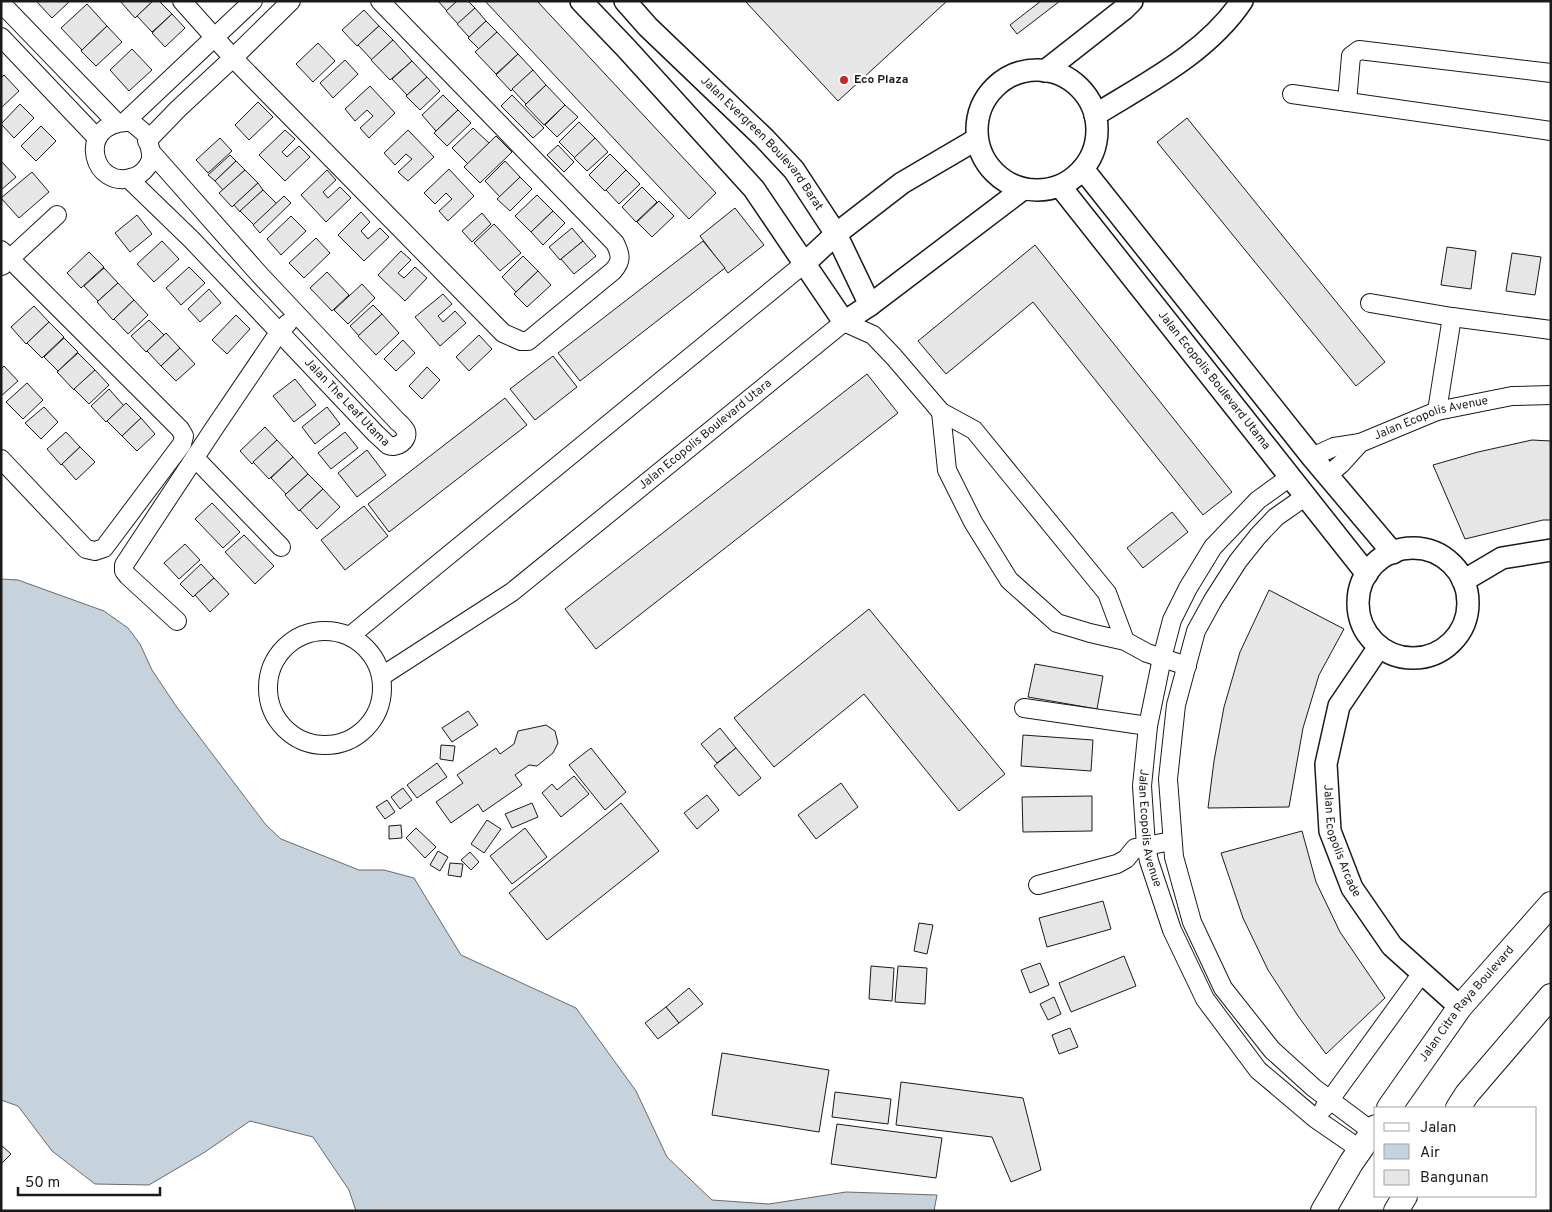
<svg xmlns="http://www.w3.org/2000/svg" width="1552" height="1212" viewBox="0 0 1552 1212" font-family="Overpass,sans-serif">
	<rect width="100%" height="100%" fill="#fff"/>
	<path fill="#c6d2dc" stroke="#6a6a6a" d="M1 579 18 580 104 611 128 628 140 644 152 670 176 706 266 825 281 839 359 870H384L414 878 461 955 576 1008 636 1091 667 1157 712 1200 769 1204 846 1192 937 1195 934 1211H356L349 1190 313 1137 250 1121 205 1152 149 1185 95 1184 52 1151 18 1106 1 1100Z"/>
	<g fill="#e6e6e6" stroke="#1a1a1a">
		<path d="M36 1H70L52 18Z"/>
		<path d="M120 1H153L135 18Z"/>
		<path d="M153 1H159L172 14 152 32 137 16Z"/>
		<path d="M438 1H457L447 11Z"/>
		<path d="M457 1H468L475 8 458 24 446 11Z"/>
		<path d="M485 1H537L716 193 689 219Z"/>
		<path d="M745 1H947L838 101Z"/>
		<path d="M1041 1H1060L1017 34 1010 25Z"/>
		<path d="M87 4 107 26 82 50 61 28Z"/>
		<path d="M475 8 486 21 469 37 457 24Z"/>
		<path d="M364 10 379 26 357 46 342 30Z"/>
		<path d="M172 14 185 28 165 47 152 33Z"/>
		<path d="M486 21 497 32 479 49 468 38Z"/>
		<path d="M107 26 122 42 96 66 81 51Z"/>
		<path d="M379 26 393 40 372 60 358 45Z"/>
		<path d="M497 32 518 54 496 74 475 52Z"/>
		<path d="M393 40 412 61 390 80 371 60Z"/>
		<path d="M318 43 335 61 313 82 296 64Z"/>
		<path d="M132 49 152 70 129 91 110 70Z"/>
		<path d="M518 54 533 70 511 91 496 75Z"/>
		<path d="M345 60 358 74 333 98 320 83Z"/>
		<path d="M412 61 427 77 407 95 392 79Z"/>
		<path d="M533 70 546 85 526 104 512 89Z"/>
		<path d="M4 75 19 91 1 108V78Z"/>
		<path d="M427 77 440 91 420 110 406 96Z"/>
		<path d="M546 85 565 105 544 125 525 105Z"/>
		<path d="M370 86 395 113 369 138 360 128 373 116 367 110 355 121 345 109Z"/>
		<path d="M443 95 458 110 436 131 422 115Z"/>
		<path d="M512 95 544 128 533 138 501 106Z"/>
		<path d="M258 102 273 117 249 140 235 125Z"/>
		<path d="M20 104 34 118 14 138 1 124Z"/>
		<path d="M565 105 578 117 557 137 545 125Z"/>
		<path d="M458 110 471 123 447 146 434 133Z"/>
		<path d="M1187 118 1385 362 1356 386 1157 142Z"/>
		<path d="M579 122 595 138 575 158 559 142Z"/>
		<path d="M41 126 56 141 36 161 21 146Z"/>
		<path d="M473 128 489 143 468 164 452 148Z"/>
		<path d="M285 130 295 139 282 152 287 157 299 146 310 157 285 181 259 155Z"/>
		<path d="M408 130 434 157 408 181 398 172 412 159 406 154 395 165 384 153Z"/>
		<path d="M496 136 512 152 480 183 464 167Z"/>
		<path d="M220 138 232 151 208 173 196 160Z"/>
		<path d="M595 138 608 152 587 171 574 158Z"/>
		<path d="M558 145 574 162 564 172 547 155Z"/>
		<path d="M610 154 626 170 605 191 589 175Z"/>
		<path d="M230 155 236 161 215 181 208 175Z"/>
		<path d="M1 161 16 177 1 190Z"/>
		<path d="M236 161 245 170 223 190 215 181Z"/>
		<path d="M505 161 520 177 500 197 485 181Z"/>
		<path d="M449 169 474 196 448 221 439 211 452 199 446 193 435 204 424 193Z"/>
		<path d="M245 170 258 183 232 207 219 193Z"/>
		<path d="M327 170 336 180 323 192 328 198 340 187 351 198 326 222 301 195Z"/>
		<path d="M626 170 640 184 619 204 606 190Z"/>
		<path d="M32 172 49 192 19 218 1 198Z"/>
		<path d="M520 177 532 189 510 211 497 199Z"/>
		<path d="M258 183 263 190 240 212 234 205Z"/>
		<path d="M642 187 657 202 636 222 622 207Z"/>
		<path d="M263 190 277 204 254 225 240 211Z"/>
		<path d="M537 195 553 211 531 232 515 216Z"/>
		<path d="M284 196 291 203 260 233 253 225Z"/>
		<path d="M659 201 674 216 652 237 637 222Z"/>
		<path d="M735 208 764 245 728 273 700 236Z"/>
		<path d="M553 211 565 223 543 245 531 232Z"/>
		<path d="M361 212 370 222 361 231 368 239 380 228 389 237 364 261 338 235Z"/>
		<path d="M482 213 491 224 472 242 462 231Z"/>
		<path d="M137 215 152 234 130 252 115 233Z"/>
		<path d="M291 216 306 231 281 255 267 239Z"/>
		<path d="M494 224 521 253 500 271 474 243Z"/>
		<path d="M572 228 583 241 560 260 549 247Z"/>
		<path d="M316 238 330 253 304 278 289 263Z"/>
		<path d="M162 241 179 259 154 282 137 264Z"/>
		<path d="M583 241 596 256 574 274 561 259Z"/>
		<path d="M703 241 725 268 580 381 558 353Z"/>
		<path d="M1035 245 1232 492 1203 515 1033 302 946 374 918 341Z"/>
		<path d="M1447 247 1476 251 1471 289 1441 285Z"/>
		<path d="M401 251 411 260 398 273 404 278 415 267 427 278 405 301 378 275Z"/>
		<path d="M89 252 104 267 81 288 67 273Z"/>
		<path d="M1512 253 1541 257 1535 295 1506 291Z"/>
		<path d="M523 256 538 271 516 292 502 277Z"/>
		<path d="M189 267 205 283 181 305 166 288Z"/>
		<path d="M104 268 118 283 98 301 84 286Z"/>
		<path d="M538 271 551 285 527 307 514 294Z"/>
		<path d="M327 272 349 295 332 311 310 288Z"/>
		<path d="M118 283 134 300 113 320 97 302Z"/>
		<path d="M362 284 375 298 348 324 334 310Z"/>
		<path d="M209 289 221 303 200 322 188 309Z"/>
		<path d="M443 294 452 304 438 316 443 322 455 311 466 323 440 346 415 317Z"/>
		<path d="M134 300 148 315 128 334 114 319Z"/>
		<path d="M373 305 382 314 359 336 350 326Z"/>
		<path d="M34 306 49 322 26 344 11 327Z"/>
		<path d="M382 314 399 333 376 355 358 336Z"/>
		<path d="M236 315 250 329 227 354 212 340Z"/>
		<path d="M149 320 164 335 146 352 131 336Z"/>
		<path d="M49 322 64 337 42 358 27 343Z"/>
		<path d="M166 333 180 348 161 366 147 351Z"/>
		<path d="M479 335 492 349 469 371 456 357Z"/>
		<path d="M64 338 78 352 58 371 44 357Z"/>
		<path d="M403 340 415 353 396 371 384 359Z"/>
		<path d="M180 348 195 364 176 381 161 366Z"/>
		<path d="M78 353 95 370 74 390 57 372Z"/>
		<path d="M553 356 577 387 535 420 510 389Z"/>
		<path d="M4 366 18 381 1 396V369Z"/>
		<path d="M427 367 440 380 422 399 409 386Z"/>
		<path d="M95 370 109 385 89 404 74 389Z"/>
		<path d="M867 374 898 413 596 649 565 609Z"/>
		<path d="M295 379 316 405 294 422 273 396Z"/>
		<path d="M27 383 43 400 23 419 6 402Z"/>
		<path d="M109 389 124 406 106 422 91 406Z"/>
		<path d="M505 398 527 425 389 532 368 504Z"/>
		<path d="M126 403 141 418 122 436 107 421Z"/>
		<path d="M44 407 58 422 41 439 25 423Z"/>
		<path d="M327 407 340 424 315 444 302 427Z"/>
		<path d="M141 418 155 434 137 451 122 436Z"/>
		<path d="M265 427 277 440 252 464 240 451Z"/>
		<path d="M66 432 80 447 61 465 47 449Z"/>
		<path d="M345 432 358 448 331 469 318 453Z"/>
		<path d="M277 440 293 457 269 479 253 462Z"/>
		<path d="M1532 440 1551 441V520H1543L1465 539 1433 465 1478 452Z"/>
		<path d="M80 447 95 462 76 480 62 464Z"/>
		<path d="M367 450 386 475 357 497 338 473Z"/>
		<path d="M293 457 308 474 286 494 271 478Z"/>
		<path d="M308 474 323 489 299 511 285 495Z"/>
		<path d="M323 489 340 507 317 529 300 510Z"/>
		<path d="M212 503 240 532 223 548 195 519Z"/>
		<path d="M364 506 388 536 345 570 321 540Z"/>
		<path d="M1172 512 1188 532 1143 568 1127 548Z"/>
		<path d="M244 535 274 566 255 584 225 552Z"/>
		<path d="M185 544 200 560 179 579 164 563Z"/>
		<path d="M201 564 214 578 193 597 180 584Z"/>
		<path d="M214 578 229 594 210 612 195 595Z"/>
		<path d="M1269 590 1344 629 1319 675 1303 728 1289 807 1208 808 1214 761 1224 707 1240 652Z"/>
		<path d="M869 609 1005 774 959 811 864 694 774 767 734 718Z"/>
		<path d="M1035 664 1103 676 1097 709 1028 697Z"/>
		<path d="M468 711 478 725 452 742 442 728Z"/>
		<path d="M546 725 555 731 558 743 553 753 537 766 529 765 515 775 522 785 483 812 478 804 451 823 436 802 463 783 457 775 496 748 500 754 514 744 518 731Z"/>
		<path d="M720 728 736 748 717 763 701 744Z"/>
		<path d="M1023 735 1093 740 1091 771 1021 766Z"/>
		<path d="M441 745 455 746 453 761 440 759Z"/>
		<path d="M591 748 626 792 605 810 569 765Z"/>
		<path d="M736 748 761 778 739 796 714 766Z"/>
		<path d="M437 763 447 777 417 798 407 785Z"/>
		<path d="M574 776 589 794 561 817 542 793 552 784 557 790Z"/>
		<path d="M841 783 858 807 816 839 798 815Z"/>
		<path d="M403 788 412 800 400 809 391 797Z"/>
		<path d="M707 795 719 810 697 829 684 813Z"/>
		<path d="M1092 796V831L1023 832 1022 797Z"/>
		<path d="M387 800 395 812 385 819 376 807Z"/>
		<path d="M532 803 538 817 512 828 505 814Z"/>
		<path d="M621 803 659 851 547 940 509 893Z"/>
		<path d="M487 820 501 829 484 853 471 844Z"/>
		<path d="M401 825 402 838 389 839V826Z"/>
		<path d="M416 828 436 847 425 858 406 838Z"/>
		<path d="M525 828 547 857 512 884 490 856Z"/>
		<path d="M1302 831 1316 882 1340 932 1385 998 1326 1054 1298 1016 1268 970 1243 918 1221 853Z"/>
		<path d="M438 851 448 857 440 871 430 865Z"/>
		<path d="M470 852 479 862 471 870 461 860Z"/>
		<path d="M450 863 463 864 461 877 448 875Z"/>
		<path d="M1103 901 1111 929 1047 947 1039 918Z"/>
		<path d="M919 923 933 925 927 954 914 951Z"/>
		<path d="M1124 956 1136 986 1071 1012 1059 983Z"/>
		<path d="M1040 963 1049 985 1030 993 1021 970Z"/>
		<path d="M871 966 894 968 892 1001 869 999Z"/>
		<path d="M898 966 927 968 925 1004 895 1002Z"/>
		<path d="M689 988 703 1004 679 1023 666 1007Z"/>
		<path d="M1054 997 1061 1014 1048 1020 1040 1004Z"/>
		<path d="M666 1007 679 1023 658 1039 645 1023Z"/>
		<path d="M1070 1028 1078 1047 1059 1054 1052 1035Z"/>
		<path d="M722 1053 829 1070 819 1132 712 1115Z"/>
		<path d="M901 1082 1023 1098 1041 1170 1011 1182 992 1137 896 1125Z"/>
		<path d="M835 1092 891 1099 888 1124 832 1117Z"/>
		<path d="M837 1124 942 1138 936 1178 831 1164Z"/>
		<path d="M1 1145 11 1154 1 1164Z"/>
	</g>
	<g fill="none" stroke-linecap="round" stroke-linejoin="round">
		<defs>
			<g id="minor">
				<path d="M182 1 233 58 503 333 521 341H528L613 271C622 261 621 255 615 243L380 1"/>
				<path d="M1 3 116 122"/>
				<path d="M1 37 97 138"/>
				<path d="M1292 94 1551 131"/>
				<path d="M1347 102 1351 56 1359 50 1551 73"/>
				<path d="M128 119 148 136C147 145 154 152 150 162 147 168 141 175 134 177 93 192 75 125 126 122Z"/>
				<path d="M128 119 253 1"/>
				<path d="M147 141 178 109 233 58 291 1"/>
				<path id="s1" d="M129 179 191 239 376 434C380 437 384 442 388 445 396 449 409 441 406 431 404 428 401 424 398 422L259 274 152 153"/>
				<path d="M1 250 180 429 184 436 182 444 104 548 95 551 86 549 1 459"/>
				<path d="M2 266 57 215"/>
				<path d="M1370 303 1452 317 1551 330"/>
				<path d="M1437 411 1452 317"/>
				<path d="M941 412 947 470 973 522 1009 580 1057 623 1090 633 1125 641 1147 653 1187 666"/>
				<path d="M1312 457 1334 447 1360 443"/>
				<path d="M195 458 281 547"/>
				<path id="s2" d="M1328 475 1341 464 1360 443 1437 411 1512 396 1551 395"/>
				<path id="s3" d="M1290 477 1258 500 1213 547 1188 588 1172 620 1162 658 1148 726 1142 786 1146 846 1149 861 1172 930 1205 999 1258 1070 1316 1119 1361 1150"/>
				<path d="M1306 496 1276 517 1258 536 1238 561 1213 600 1196 631 1176 705 1168 779 1174 857 1192 922 1223 988 1272 1050 1314 1088 1373 1132"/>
				<path d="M177 621 128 576 124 571V565L213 430 280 331 288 323"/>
				<circle cx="325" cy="688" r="57"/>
				<path d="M350 636 805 263"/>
				<path id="s4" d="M382 676 512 592 844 322 873 335 894 357 941 412 974 430 1107 593 1125 641"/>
				<path d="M1024 708 1148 726"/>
				<path d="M1038 885 1117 864 1126 859 1135 848 1172 841"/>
				<path d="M1324 1108 1422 973"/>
			</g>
			<g id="tertiary">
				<path d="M581 1 626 48 754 189 844 322 870 305 1023 189"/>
				<path id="s5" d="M625 1 648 27 764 138 794 170 836 234 870 305"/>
				<circle cx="1037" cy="130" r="60"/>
				<path d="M1045 71 1124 9 1132 1"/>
				<path d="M1095 115C1147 83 1207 53 1242 1"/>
				<path d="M1083 169 1312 457 1393 553"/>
				<path id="s6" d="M1060 186 1367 574"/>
				<path d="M805 263 836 234 902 183 977 139"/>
				<circle cx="1413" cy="603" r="55"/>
				<path d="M1463 581 1502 558 1551 550"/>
				<path id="s7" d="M1379 647 1339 706 1326 764 1330 831 1352 888 1392 946 1460 1007"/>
			</g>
			<g id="secondary">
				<path id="s8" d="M1389 1108 1460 1007 1551 904"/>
				<path d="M1458 1108 1467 1094 1551 996"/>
				<path d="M1323 1211 1351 1163 1376 1127"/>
				<path d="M1396 1211 1405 1196"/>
			</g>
		</defs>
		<use href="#minor" stroke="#1a1a1a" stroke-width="20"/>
		<use href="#tertiary" stroke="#1a1a1a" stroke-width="24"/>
		<use href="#secondary" stroke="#1a1a1a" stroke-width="26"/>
		<use href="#minor" stroke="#fff" stroke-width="18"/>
		<use href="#tertiary" stroke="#fff" stroke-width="21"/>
		<use href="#secondary" stroke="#fff" stroke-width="24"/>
	</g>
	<circle fill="#c62828" stroke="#fff" stroke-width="2" cx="844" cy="80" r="5"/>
	<g text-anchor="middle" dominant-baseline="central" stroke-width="4" stroke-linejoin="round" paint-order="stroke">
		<g font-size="12" font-weight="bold" fill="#1a1a1a" stroke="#fff" text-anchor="start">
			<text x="854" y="80">Eco Plaza</text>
		</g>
		<g font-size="12" fill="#1a1a1a" stroke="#fff">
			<text stroke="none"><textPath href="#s5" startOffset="198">Jalan Evergreen Boulevard Barat</textPath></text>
			<text stroke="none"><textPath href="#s6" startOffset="248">Jalan Ecopolis Boulevard Utama</textPath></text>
			<text stroke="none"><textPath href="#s1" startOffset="312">Jalan The Leaf Utama</textPath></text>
			<text stroke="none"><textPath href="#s2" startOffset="121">Jalan Ecopolis Avenue</textPath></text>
			<text stroke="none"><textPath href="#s4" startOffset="404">Jalan Ecopolis Boulevard Utara</textPath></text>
			<text stroke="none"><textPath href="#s3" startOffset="400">Jalan Ecopolis Avenue</textPath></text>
			<text stroke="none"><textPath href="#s7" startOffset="210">Jalan Ecopolis Arcade</textPath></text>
			<text stroke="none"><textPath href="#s8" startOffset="130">Jalan Citra Raya Boulevard</textPath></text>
		</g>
	</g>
	<rect width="1552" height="1212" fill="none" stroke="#1a1a1a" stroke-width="5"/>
	<rect x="1374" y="1107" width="162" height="90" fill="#ffffff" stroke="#a3a3a3"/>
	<rect x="1384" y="1123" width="25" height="8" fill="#ffffff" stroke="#a3a3a3"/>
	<text x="1420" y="1132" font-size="15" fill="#1a1a1a">Jalan</text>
	<rect x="1384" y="1144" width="25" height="15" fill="#c6d2dc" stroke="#a3a3a3"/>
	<text x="1420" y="1157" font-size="15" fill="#1a1a1a">Air</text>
	<rect x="1384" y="1170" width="25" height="15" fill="#e6e6e6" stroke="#a3a3a3"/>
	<text x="1420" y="1182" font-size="15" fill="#1a1a1a">Bangunan</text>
	<path d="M18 1187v8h142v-8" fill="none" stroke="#1a1a1a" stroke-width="2.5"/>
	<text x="25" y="1187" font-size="15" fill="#1a1a1a" stroke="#ffffff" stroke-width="4" paint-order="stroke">50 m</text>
</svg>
